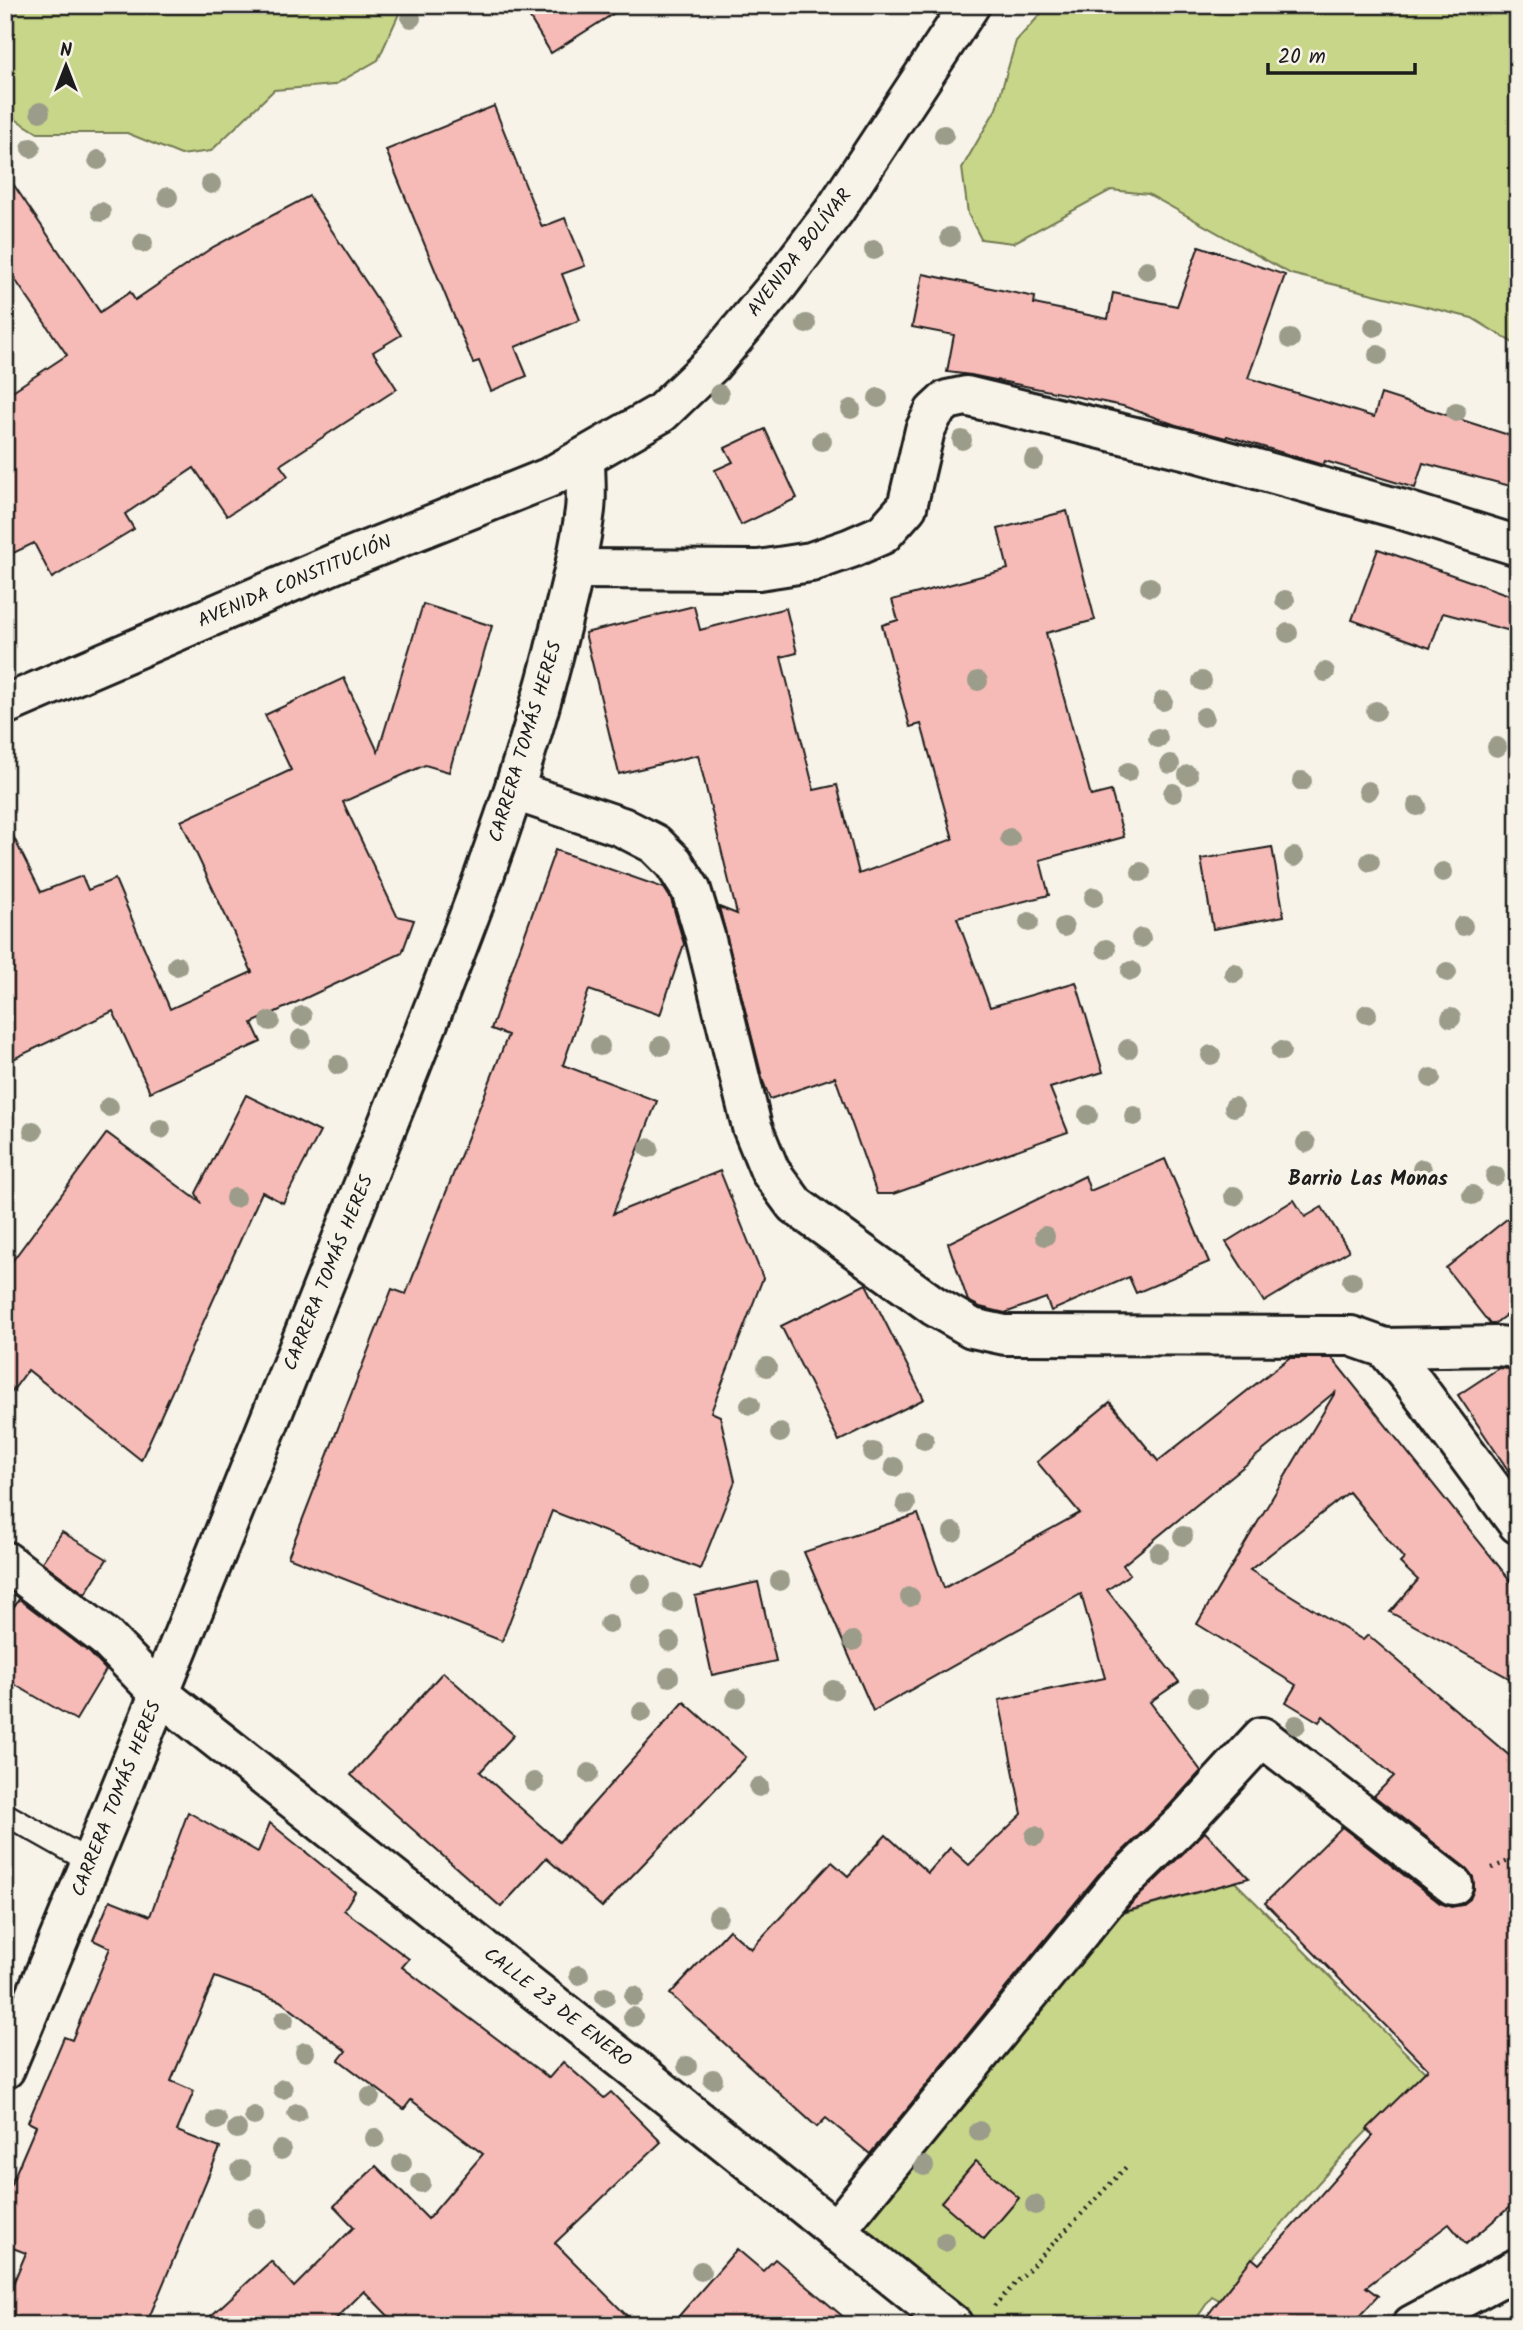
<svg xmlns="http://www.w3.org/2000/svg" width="1523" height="2330" viewBox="0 0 1523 2330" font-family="Kalam,sans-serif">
	<rect width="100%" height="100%" fill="#f7f3e8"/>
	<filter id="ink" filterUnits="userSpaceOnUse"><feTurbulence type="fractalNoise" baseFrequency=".0143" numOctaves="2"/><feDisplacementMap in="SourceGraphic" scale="14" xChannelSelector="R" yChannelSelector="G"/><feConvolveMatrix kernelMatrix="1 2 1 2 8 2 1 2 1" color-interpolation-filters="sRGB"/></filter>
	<g filter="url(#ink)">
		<g fill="#c8d689" stroke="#727952" stroke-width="2">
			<path d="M5 5H403L378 60 334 85 274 90 211 151 181 155 127 133H38L5 113Z"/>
			<path d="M1049 5H1518V346L1472 318 1291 274 1148 194 1111 190 1013 243 981 239 968 214 962 168 996 109 1016 41Z"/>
			<path d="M1235 1882 1425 2072C1352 2144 1282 2220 1219 2300L1212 2296 1192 2325H953L835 2231 1120 1914Z"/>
		</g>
		<g fill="#f6bbb6" stroke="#1c1c1c" stroke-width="2">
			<path d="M522 5H627L551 53Z"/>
			<path d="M494 106 542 227 565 218 585 266 562 274 580 320 515 347 527 376 491 391 479 361 473 363 386 150Z"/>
			<path d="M5 172 100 312 130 292 135 300 213 247 309 196 401 335 373 352 397 389 280 465 288 476 227 516 194 468 125 514 134 529 52 578 34 543 5 557V396L67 355 5 265Z"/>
			<path d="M1199 246 1285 275 1248 378 1374 417 1381 394 1518 438V488L1423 463 1415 488 1325 461 1323 465 1227 436 1226 438 1176 425 1123 406 971 375 947 372 954 335 912 327 923 274 1035 297 1034 304 1108 319 1113 293 1177 306Z"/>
			<path d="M765 429 797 498 741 525 715 470 733 462 725 448Z"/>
			<path d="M1067 511 1095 620 1046 633 1091 796 1111 791 1124 837 1040 860 1049 895 957 918 990 1007 1076 982 1103 1072 1050 1088 1068 1132 893 1194H877L835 1077 770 1099 763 1081 719 907 737 914 698 755 619 774 585 633 694 606 700 630 786 608 797 653 781 657 814 790 837 785 859 874 953 839 921 724 910 727 882 625 898 620 892 600 1008 569 998 529Z"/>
			<path d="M1378 549 1518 598V633L1443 613 1430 648 1352 620Z"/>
			<path d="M423 604 492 626 449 772 425 765 343 802 397 916 414 920 402 953 252 1023 261 1042 150 1092 113 1011 5 1063V820L41 892 82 876 88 890 115 879 170 1009 252 972 181 821 291 770 265 715 344 678 378 752Z"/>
			<path d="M1272 847 1284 916 1213 929 1201 859Z"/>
			<path d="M555 850 664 888 671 899 684 944 660 1015 589 990 563 1065 657 1101 613 1214 720 1171 763 1278 711 1412 720 1416 735 1481 700 1569 552 1511 502 1641 288 1557 392 1289 406 1294 508 1035 491 1029Z"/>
			<path d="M246 1095 320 1132 283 1203 262 1192 141 1460 28 1370 5 1401V1271L107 1133 200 1202 196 1193Z"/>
			<path d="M1165 1159 1209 1262 1136 1293 1129 1277 1051 1311 1046 1298 1005 1313 980 1307 968 1301 948 1243 1085 1176 1090 1191Z"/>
			<path d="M1294 1200 1305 1217 1322 1207 1349 1251 1264 1302 1226 1242Z"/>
			<path d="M1518 1210V1306L1494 1324H1490L1446 1268Z"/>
			<path d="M866 1284 924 1399 839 1441 781 1326Z"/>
			<path d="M1289 1358H1332L1518 1590V1683L1390 1612 1418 1580 1400 1563 1404 1559 1349 1492 1250 1570 1363 1640 1368 1635 1518 1763V2200L1466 2244 1449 2224 1366 2287 1378 2296 1351 2325H1200L1252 2258 1259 2264 1373 2136 1367 2129 1428 2069 1265 1903 1342 1827 1440 1903 1451 1907 1462 1905 1470 1899 1474 1889 1473 1877 1466 1868 1374 1796 1394 1776 1323 1716 1319 1722 1286 1702 1296 1685 1197 1624 1336 1391 1123 1565 1130 1574 1107 1590 1179 1682 1150 1702 1201 1771 1166 1809 1098 1875 870 2154 826 2118 817 2127 670 1994 729 1930 751 1949 832 1862 848 1876 886 1835 928 1873 950 1848 969 1865 1022 1814 999 1700 1105 1678 1081 1594 873 1711 804 1552 918 1514 944 1588 1080 1513 1037 1462 1110 1402 1158 1461Z"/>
			<path d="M1499 1368 1518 1370V1485L1458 1395Z"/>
			<path d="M62 1532 107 1559 85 1594 42 1562Z"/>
			<path d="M758 1582 776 1661 712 1675 695 1596Z"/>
			<path d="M19 1599 90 1653 106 1670 76 1720 5 1679V1620Z"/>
			<path d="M443 1672 514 1735 480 1772 559 1842 684 1702 746 1757 602 1907 546 1858 501 1907 351 1775Z"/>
			<path d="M188 1812 258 1852 270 1823 355 1892 344 1910 409 1959 402 1967 549 2078 563 2062 604 2098 611 2092 661 2142 555 2243 636 2325H397L364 2291 330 2325H201L271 2261 294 2287 354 2227 334 2206 376 2166 428 2219 483 2154 411 2100 404 2109 339 2060 346 2051 280 2001 215 1977 171 2081 194 2091 177 2131 220 2148 146 2325H5V2303L26 2253 5 2245V2198L36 2126 28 2122 64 2037 72 2040 110 1948 93 1940 110 1900 150 1916Z"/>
			<path d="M1205 1832 1249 1878 1124 1912 1131 1904Z"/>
			<path d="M976 2161 1019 2198 984 2239 941 2202Z"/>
			<path d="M737 2249 763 2271 775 2259 853 2325H671Z"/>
		</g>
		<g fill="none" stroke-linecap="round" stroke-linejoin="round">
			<defs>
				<path id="service" d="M5 1814 92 1863"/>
				<g id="minor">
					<path d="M575 569 759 570 811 562 851 548 883 534 907 507 925 430 934 412 947 400 966 396 1192 451 1400 509 1518 546"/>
					<path d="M5 705 338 562 548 478 661 413 712 364 778 285 835 210 970 5"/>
					<path d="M515 791 622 827 655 844 674 863 691 890 705 936 752 1127 770 1171 795 1205 934 1306 972 1328 1005 1335 1351 1336 1385 1348 1411 1379 1518 1524"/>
					<path d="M1385 1348 1497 1346 1518 1348"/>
					<path d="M5 1561 105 1637 160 1694 631 2066 953 2325"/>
					<path d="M5 2069C134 1761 258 1451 381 1141 445 980 511 821 554 653 565 606 579 558 585 510 587 493 585 475 585 458"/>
					<path d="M835 2231 1115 1889 1182 1824 1262 1737 1453 1885"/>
					<path d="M1412 2325 1518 2268"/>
				</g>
			</defs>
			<use href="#service" stroke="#1c1c1c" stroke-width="26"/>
			<use href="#minor" stroke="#1c1c1c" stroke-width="44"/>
			<g stroke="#1c1c1c" stroke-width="4.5" stroke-dasharray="2 5" stroke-linecap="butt">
				<path d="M1492 1868 1518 1857"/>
				<path d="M994 2306 1126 2167"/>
			</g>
			<use href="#service" stroke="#f7f3e8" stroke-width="21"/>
			<use href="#minor" stroke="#f7f3e8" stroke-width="38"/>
		</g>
		<g fill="#9b9c8a">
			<circle cx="411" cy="18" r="10"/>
			<circle cx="40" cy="112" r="10"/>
			<circle cx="944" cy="135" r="10"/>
			<circle cx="31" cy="148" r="10"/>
			<circle cx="98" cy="160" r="10"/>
			<circle cx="211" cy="184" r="10"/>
			<circle cx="168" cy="197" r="10"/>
			<circle cx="101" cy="212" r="10"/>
			<circle cx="950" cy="237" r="10"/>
			<circle cx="143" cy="243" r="10"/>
			<circle cx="874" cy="250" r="10"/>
			<circle cx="1147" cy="270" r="10"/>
			<circle cx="806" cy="324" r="10"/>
			<circle cx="1374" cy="327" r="10"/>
			<circle cx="1290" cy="339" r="10"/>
			<circle cx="1378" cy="355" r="10"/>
			<circle cx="719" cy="394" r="10"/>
			<circle cx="878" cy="398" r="10"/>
			<circle cx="851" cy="409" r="10"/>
			<circle cx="1456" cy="412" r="10"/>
			<circle cx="962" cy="440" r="10"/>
			<circle cx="822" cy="441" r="10"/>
			<circle cx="1034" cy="460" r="10"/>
			<circle cx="1150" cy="587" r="10"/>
			<circle cx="1285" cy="600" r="10"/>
			<circle cx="1288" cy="633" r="10"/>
			<circle cx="1325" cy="672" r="10"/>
			<circle cx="978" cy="681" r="10"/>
			<circle cx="1202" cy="681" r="10"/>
			<circle cx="1163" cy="701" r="10"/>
			<circle cx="1376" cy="711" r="10"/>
			<circle cx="1204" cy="717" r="10"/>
			<circle cx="1158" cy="738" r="10"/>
			<circle cx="1497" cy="747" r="10"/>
			<circle cx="1170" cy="764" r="10"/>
			<circle cx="1128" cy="772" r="10"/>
			<circle cx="1188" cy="775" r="10"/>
			<circle cx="1302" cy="781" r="10"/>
			<circle cx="1368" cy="791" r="10"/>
			<circle cx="1173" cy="793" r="10"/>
			<circle cx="1417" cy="806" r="10"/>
			<circle cx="1010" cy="838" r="10"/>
			<circle cx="1294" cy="857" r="10"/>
			<circle cx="1370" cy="862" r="10"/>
			<circle cx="1141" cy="872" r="10"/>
			<circle cx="1443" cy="872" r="10"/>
			<circle cx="1094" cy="897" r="10"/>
			<circle cx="1029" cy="922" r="10"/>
			<circle cx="1463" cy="926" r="10"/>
			<circle cx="1064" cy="927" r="10"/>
			<circle cx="1141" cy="938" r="10"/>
			<circle cx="1106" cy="949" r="10"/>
			<circle cx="177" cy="966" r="10"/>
			<circle cx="1131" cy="971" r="10"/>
			<circle cx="1447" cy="972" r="10"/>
			<circle cx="1234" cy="973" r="10"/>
			<circle cx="1367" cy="1014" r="10"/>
			<circle cx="302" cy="1016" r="10"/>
			<circle cx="1451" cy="1018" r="10"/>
			<circle cx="270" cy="1021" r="10"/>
			<circle cx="301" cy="1039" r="10"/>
			<circle cx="600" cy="1046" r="10"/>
			<circle cx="661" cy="1046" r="10"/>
			<circle cx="1128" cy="1049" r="10"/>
			<circle cx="1281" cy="1051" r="10"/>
			<circle cx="1211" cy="1055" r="10"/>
			<circle cx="338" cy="1065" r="10"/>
			<circle cx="1431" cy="1078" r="10"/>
			<circle cx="109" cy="1107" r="10"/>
			<circle cx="1234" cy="1107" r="10"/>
			<circle cx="1088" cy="1115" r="10"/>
			<circle cx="1134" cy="1116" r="10"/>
			<circle cx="161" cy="1129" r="10"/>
			<circle cx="33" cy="1131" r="10"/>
			<circle cx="1306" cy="1143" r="10"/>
			<circle cx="649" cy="1148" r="10"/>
			<circle cx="1422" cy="1169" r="10"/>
			<circle cx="1495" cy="1176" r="10"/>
			<circle cx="1472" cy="1195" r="10"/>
			<circle cx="1234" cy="1196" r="10"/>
			<circle cx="235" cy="1198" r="10"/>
			<circle cx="1045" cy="1236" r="10"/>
			<circle cx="1352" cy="1281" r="10"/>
			<circle cx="767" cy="1367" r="10"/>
			<circle cx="750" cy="1405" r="10"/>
			<circle cx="780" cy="1433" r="10"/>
			<circle cx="924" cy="1440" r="10"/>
			<circle cx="873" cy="1452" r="10"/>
			<circle cx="894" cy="1467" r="10"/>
			<circle cx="906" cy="1504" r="10"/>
			<circle cx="953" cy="1532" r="10"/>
			<circle cx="1183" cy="1536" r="10"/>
			<circle cx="1159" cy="1553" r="10"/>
			<circle cx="780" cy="1581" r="10"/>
			<circle cx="641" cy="1584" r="10"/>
			<circle cx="910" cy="1597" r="10"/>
			<circle cx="673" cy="1603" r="10"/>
			<circle cx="609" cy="1624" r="10"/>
			<circle cx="853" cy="1641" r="10"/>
			<circle cx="670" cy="1642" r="10"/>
			<circle cx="669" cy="1677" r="10"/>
			<circle cx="833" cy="1690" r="10"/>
			<circle cx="1198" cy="1697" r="10"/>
			<circle cx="736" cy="1698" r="10"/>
			<circle cx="642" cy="1712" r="10"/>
			<circle cx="1296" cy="1725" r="10"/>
			<circle cx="589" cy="1773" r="10"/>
			<circle cx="534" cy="1782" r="10"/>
			<circle cx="759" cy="1787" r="10"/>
			<circle cx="1035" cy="1836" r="10"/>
			<circle cx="718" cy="1916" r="10"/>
			<circle cx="579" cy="1975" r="10"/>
			<circle cx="634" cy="1996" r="10"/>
			<circle cx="605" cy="1997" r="10"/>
			<circle cx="633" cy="2017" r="10"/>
			<circle cx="284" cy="2020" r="10"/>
			<circle cx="305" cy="2052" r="10"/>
			<circle cx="687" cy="2066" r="10"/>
			<circle cx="713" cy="2079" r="10"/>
			<circle cx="283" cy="2089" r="10"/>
			<circle cx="370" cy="2097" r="10"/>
			<circle cx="297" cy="2113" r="10"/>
			<circle cx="254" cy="2116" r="10"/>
			<circle cx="217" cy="2120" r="10"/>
			<circle cx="237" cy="2129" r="10"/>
			<circle cx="979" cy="2131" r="10"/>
			<circle cx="375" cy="2138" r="10"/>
			<circle cx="281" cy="2150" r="10"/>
			<circle cx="402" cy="2163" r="10"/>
			<circle cx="924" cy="2166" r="10"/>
			<circle cx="241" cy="2170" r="10"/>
			<circle cx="421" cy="2183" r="10"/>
			<circle cx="1035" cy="2205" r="10"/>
			<circle cx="257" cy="2218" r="10"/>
			<circle cx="945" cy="2242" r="10"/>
			<circle cx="701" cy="2271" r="10"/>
		</g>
	</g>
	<g text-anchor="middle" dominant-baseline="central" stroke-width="7" stroke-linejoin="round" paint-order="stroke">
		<g font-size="19" fill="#1c1c1c" stroke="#f7f3e8">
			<text transform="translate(800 253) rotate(-52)">AVENIDA BOLÍVAR</text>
			<text transform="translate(295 582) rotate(-23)">AVENIDA CONSTITUCIÓN</text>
			<text transform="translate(526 742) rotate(-73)">CARRERA TOMÁS HERES</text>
			<text transform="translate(329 1273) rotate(-68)">CARRERA TOMÁS HERES</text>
			<text transform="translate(117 1799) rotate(-68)">CARRERA TOMÁS HERES</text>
			<text transform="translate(557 2008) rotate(38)">CALLE 23 DE ENERO</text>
		</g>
		<g font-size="21" font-weight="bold" fill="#1c1c1c" stroke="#f7f3e8">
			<text x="1368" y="1179">Barrio Las Monas</text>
		</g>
	</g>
	<rect width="1523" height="2330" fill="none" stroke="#f7f3e8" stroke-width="28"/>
	<rect x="14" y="14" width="1495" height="2302" fill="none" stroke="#1c1c1c" stroke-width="2.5" filter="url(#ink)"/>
	<g transform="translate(66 66)" stroke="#f7f3e8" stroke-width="5" paint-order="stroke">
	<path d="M0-5L12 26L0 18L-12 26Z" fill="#1c1c1c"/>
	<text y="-10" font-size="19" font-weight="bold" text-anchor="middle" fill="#1c1c1c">N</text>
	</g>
	<path d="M1268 63v10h147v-10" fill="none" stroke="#1c1c1c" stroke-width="3.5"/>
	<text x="1278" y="63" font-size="21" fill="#1c1c1c" stroke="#f7f3e8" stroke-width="5" paint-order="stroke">20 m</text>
</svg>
